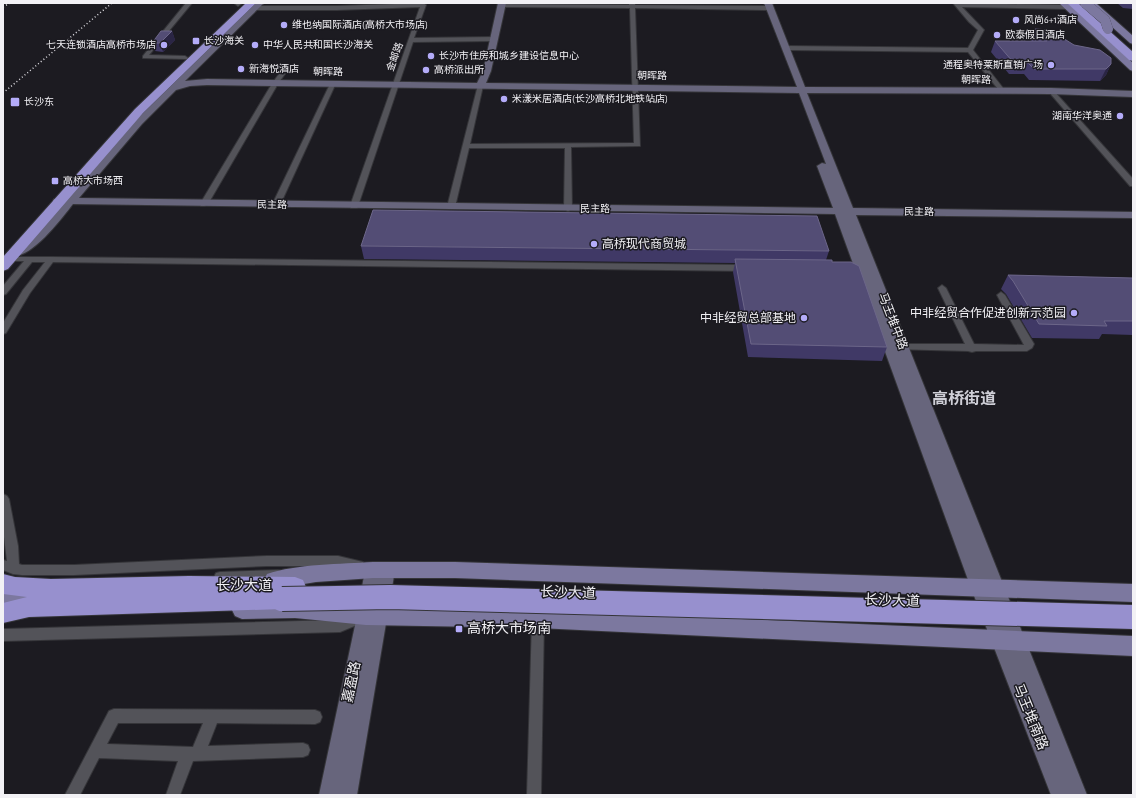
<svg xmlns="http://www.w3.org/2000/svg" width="1136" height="798" viewBox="0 0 1136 798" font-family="'Alegreya Sans','Noto Sans SC',sans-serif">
	<rect width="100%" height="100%" fill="#1c1b21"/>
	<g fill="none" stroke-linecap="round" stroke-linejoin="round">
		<defs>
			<g id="street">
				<path d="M186 3H192L149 55 185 56 188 58 187 59 143 58V56Z"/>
				<path d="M234 3H240L241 4 238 6Z"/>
				<path d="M423 3 426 5 414 38 494 37 497 39 494 41 413 42 358 206 357 208H351L350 206 420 7 337 10H256L253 8 256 6H337Z"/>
				<path d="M629 3H635V5L770 6 773 8 770 10 635 8 640 146 571 147 572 209 568 211 564 209 565 148H469L455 207 454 209H448L447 207 478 85 483 86 470 144 634 143 630 8 502 7 499 5 500 4 629 5Z"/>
				<path d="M953 3 1067 5 1070 7 1067 9 962 7 984 30 973 50 1003 88 1000 90 998 89 968 52 786 50 783 48 786 46 968 48 978 30 969 22Z"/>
				<path d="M286 65 291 66 279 82 208 204 204 206H201L200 204 273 82Z"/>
				<path d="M331 82 336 83 280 205 279 207H273L272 205Z"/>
				<path d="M1049 90H1053L1133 179V186H1130L1049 92Z"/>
				<path d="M7 257H51L747 265 751 268 747 271 53 262 30 293 6 333 3 334V323L23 290 45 262H32L6 294 3 295V286L24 261H7L6 259Z"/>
				<path d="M942 285 946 288 974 344 1024 345 997 295 1001 292 1005 295 1034 344 1032 348 1027 351H976L972 352 968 351 892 349 890 347 895 344H965L938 288Z"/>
				<path d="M3 494 7 496 9 499 18 546 19 564 22 565H74L267 556H338L363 562 365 566 363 570 359 571 338 566H267L74 575H22L13 574 3 570V560L7 561 3 529Z"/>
				<path d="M278 570 282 571 284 575 282 579 278 580 220 582 216 581 214 577 216 573 220 572Z"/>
				<path d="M360 612 364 614 366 618 364 622 340 632 3 641V629L340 620Z"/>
				<path d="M538 613 542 615 544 619 541 795H527L532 619 534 615Z"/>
				<path d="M114 709 315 710 320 712 322 717 320 722 315 724 217 723 208 746 303 743 308 745 310 750 308 755 303 757 193 761 180 795H166L178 761 99 758 80 795H65L109 711ZM118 723H203L193 747 107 744Z"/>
			</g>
			<g id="secondary">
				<path d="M256 3H264L185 81 207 79 477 83 483 71 498 3H506L491 71 486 83 797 87 764 3H772L805 87 1051 88 1133 91V97L1051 94 807 93 853 208 1133 212V218L856 215 1087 795H1051L971 588 835 214 73 204C62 218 30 261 10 256L8 254 10 252 32 239 62 204 54 203 53 201 54 199 68 198 136 120ZM207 85 799 93 826 164 822 163 817 166 833 208 79 198 142 124 176 90 190 86Z"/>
				<path d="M373 563 379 565 380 567 381 565 387 563 393 565 395 570 357 795H319L357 616 365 570 367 565Z"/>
			</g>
			<g id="primary">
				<path d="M1059 3H1068L1133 63V71L1130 70Z"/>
				<path d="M1094 3 1097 4 1133 36V44L1130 43 1091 8 1090 6 1091 4Z"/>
				<path d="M373 562H455L1133 584V602L455 578H373L316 582 274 589 267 586 264 580 267 574C296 564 342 564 373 562Z"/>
				<path d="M39 586 46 589 49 595 46 601 39 604 3 605V587Z"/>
				<path d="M295 600 366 607 538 610 1133 636V656L538 628 366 625 295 618 242 619 235 616 232 610 235 604 242 601Z"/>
			</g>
			<g id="highway">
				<path d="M246 3H256L143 113 8 269 3 271V257L135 109Z"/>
				<path d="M1067 3H1078L1133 52V61L1129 60Z"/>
				<path d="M3 574 15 577 51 579 189 576 295 577 303 580 306 587 303 594 292 597 293 599 290 606 282 609 29 617 3 623V603L27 597 3 594Z"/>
			</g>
		</defs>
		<use href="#street" stroke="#353539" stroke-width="2"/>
		<use href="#secondary" stroke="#353539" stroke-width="2"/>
		<use href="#primary" stroke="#353539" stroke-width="2"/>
		<use href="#highway" stroke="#353539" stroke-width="2"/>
		<use href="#street" fill="#535359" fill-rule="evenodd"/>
		<use href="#secondary" fill="#67657c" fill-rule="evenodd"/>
		<use href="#primary" fill="#7c789f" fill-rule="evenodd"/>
		<use href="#highway" fill="#9790ce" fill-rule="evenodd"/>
		<g stroke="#dcdbe0" stroke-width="1.5" stroke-dasharray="1 2.5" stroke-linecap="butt">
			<path d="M3 7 10 3"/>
			<path d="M3 93 112 3"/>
		</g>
		<defs>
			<path id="primary-bridge" d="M1085 3 1105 20 1108 29"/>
			<path id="highway-bridge" d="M282 599 390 597 1133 617"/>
		</defs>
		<use href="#primary-bridge" stroke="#353539" stroke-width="10" stroke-linecap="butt"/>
		<use href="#highway-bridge" stroke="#353539" stroke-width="26" stroke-linecap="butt"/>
		<use href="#primary-bridge" stroke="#7c789f" stroke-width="10"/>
		<use href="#highway-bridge" stroke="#9790ce" stroke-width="24"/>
	</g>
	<g fill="#403966">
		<path d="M1117 3H1133V9L1123 8Z"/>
		<path d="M1035 29 1074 45 1111 64 1106 75 1100 81 1029 80 1024 74H1009L991 52 995 41H1032L1030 40Z"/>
		<path d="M172 31 175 40 163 52 155 51 152 43Z"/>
		<path d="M361 246 829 251 826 260 832 262 887 347 882 361 748 357 733 272 735 263 364 259Z"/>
		<path d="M1008 275 1133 278V335L1102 334 1099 339 1032 338 1006 294 1001 289Z"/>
	</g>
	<g fill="#2a2544">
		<path d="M172 31 175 40 163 52 160 43Z"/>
		<path d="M1111 64 1106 75 1100 81 1106 69Z"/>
	</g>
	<g fill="#534d75" stroke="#6c6689">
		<path d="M1035 29 1050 30 1074 45 1100 50 1111 58V64L1106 69H1034L1028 63 1013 62 995 41H1047Z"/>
		<path d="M161 31H172L160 43H152Z"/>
		<path d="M373 210 817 216 829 251 361 246Z"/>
		<path d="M735 259 832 260V262H851L859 266 887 347 751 344Z"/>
		<path d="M1008 275 1133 278V321H1104L1107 326 1039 324 1013 281Z"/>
	</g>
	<g fill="#b4acf9" stroke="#1c1b21" stroke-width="1.5">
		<circle cx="1016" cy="20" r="4"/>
		<circle cx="284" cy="25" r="4"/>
		<circle cx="997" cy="35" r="4"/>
		<rect x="192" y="37" width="8" height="8" rx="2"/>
		<circle cx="164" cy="45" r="4"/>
		<circle cx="255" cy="45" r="4"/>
		<circle cx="431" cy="56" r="4"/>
		<circle cx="1051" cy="65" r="4"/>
		<circle cx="241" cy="69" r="4"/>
		<circle cx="426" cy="70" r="4"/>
		<circle cx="504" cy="99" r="4"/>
		<rect x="10" y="97" width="10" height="10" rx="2"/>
		<circle cx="1120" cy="116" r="4"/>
		<rect x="51" y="177" width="8" height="8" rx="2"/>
		<circle cx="594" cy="244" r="4"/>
		<circle cx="1074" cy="313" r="4"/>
		<circle cx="804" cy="318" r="4"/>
		<rect x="455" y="625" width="8" height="8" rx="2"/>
	</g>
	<g text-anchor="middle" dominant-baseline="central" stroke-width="3" stroke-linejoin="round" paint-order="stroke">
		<g font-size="10" fill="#f2f1f5" stroke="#1c1b21" text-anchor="start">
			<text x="1024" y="20">风尚6+1酒店</text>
			<text x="292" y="25">维也纳国际酒店(高桥大市场店)</text>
			<text x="1005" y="35">欧泰假日酒店</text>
			<text x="204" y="41">长沙海关</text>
			<text x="156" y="45" text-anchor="end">七天连锁酒店高桥市场店</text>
			<text x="263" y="45">中华人民共和国长沙海关</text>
			<text x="439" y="56">长沙市住房和城乡建设信息中心</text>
			<text x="1043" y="65" text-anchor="end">通程奥特莱斯直销广场</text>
			<text x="249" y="69">新海悦酒店</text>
			<text x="434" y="70">高桥派出所</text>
			<text x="512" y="99">米漾米居酒店(长沙高桥北地铁站店)</text>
			<text x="24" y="102">长沙东</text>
			<text x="1112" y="116" text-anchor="end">湖南华洋奥通</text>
			<text x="63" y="181">高桥大市场西</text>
		</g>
		<g font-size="10" fill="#f2f1f5" stroke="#1c1b21">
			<text transform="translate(395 57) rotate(-70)">金邮路</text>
			<text transform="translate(328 72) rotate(1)">朝晖路</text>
			<text transform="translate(652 76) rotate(1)">朝晖路</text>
			<text transform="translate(976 80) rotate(1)">朝晖路</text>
			<text transform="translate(272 205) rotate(1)">民主路</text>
			<text x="595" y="209">民主路</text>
			<text transform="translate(919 212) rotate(1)">民主路</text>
		</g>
		<g font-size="12" fill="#f2f1f5" stroke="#1c1b21" text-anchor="end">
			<text x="602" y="244" text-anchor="start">高桥现代商贸城</text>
			<text x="1066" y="313">中非经贸合作促进创新示范园</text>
			<text x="796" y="318">中非经贸总部基地</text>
		</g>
		<g font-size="12" fill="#f2f1f5" stroke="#1c1b21">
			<text transform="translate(893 321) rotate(69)">马王堆中路</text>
		</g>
		<g font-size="14" fill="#f2f1f5" stroke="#1c1b21">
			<text x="244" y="586">长沙大道</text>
			<text transform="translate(568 593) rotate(2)">长沙大道</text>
			<text transform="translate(892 601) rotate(2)">长沙大道</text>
			<text transform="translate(352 682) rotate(-78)">嘉盈路</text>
			<text transform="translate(1030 717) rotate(68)">马王堆南路</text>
		</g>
		<g font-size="14" fill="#f2f1f5" stroke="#1c1b21" text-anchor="start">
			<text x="467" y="629">高桥大市场南</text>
		</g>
		<g font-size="16" font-weight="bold" fill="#cfcfd7" stroke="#1c1b21">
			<text x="964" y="399">高桥街道</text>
		</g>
	</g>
	<rect width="1136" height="798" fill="none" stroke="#f2f1f5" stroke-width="8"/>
</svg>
